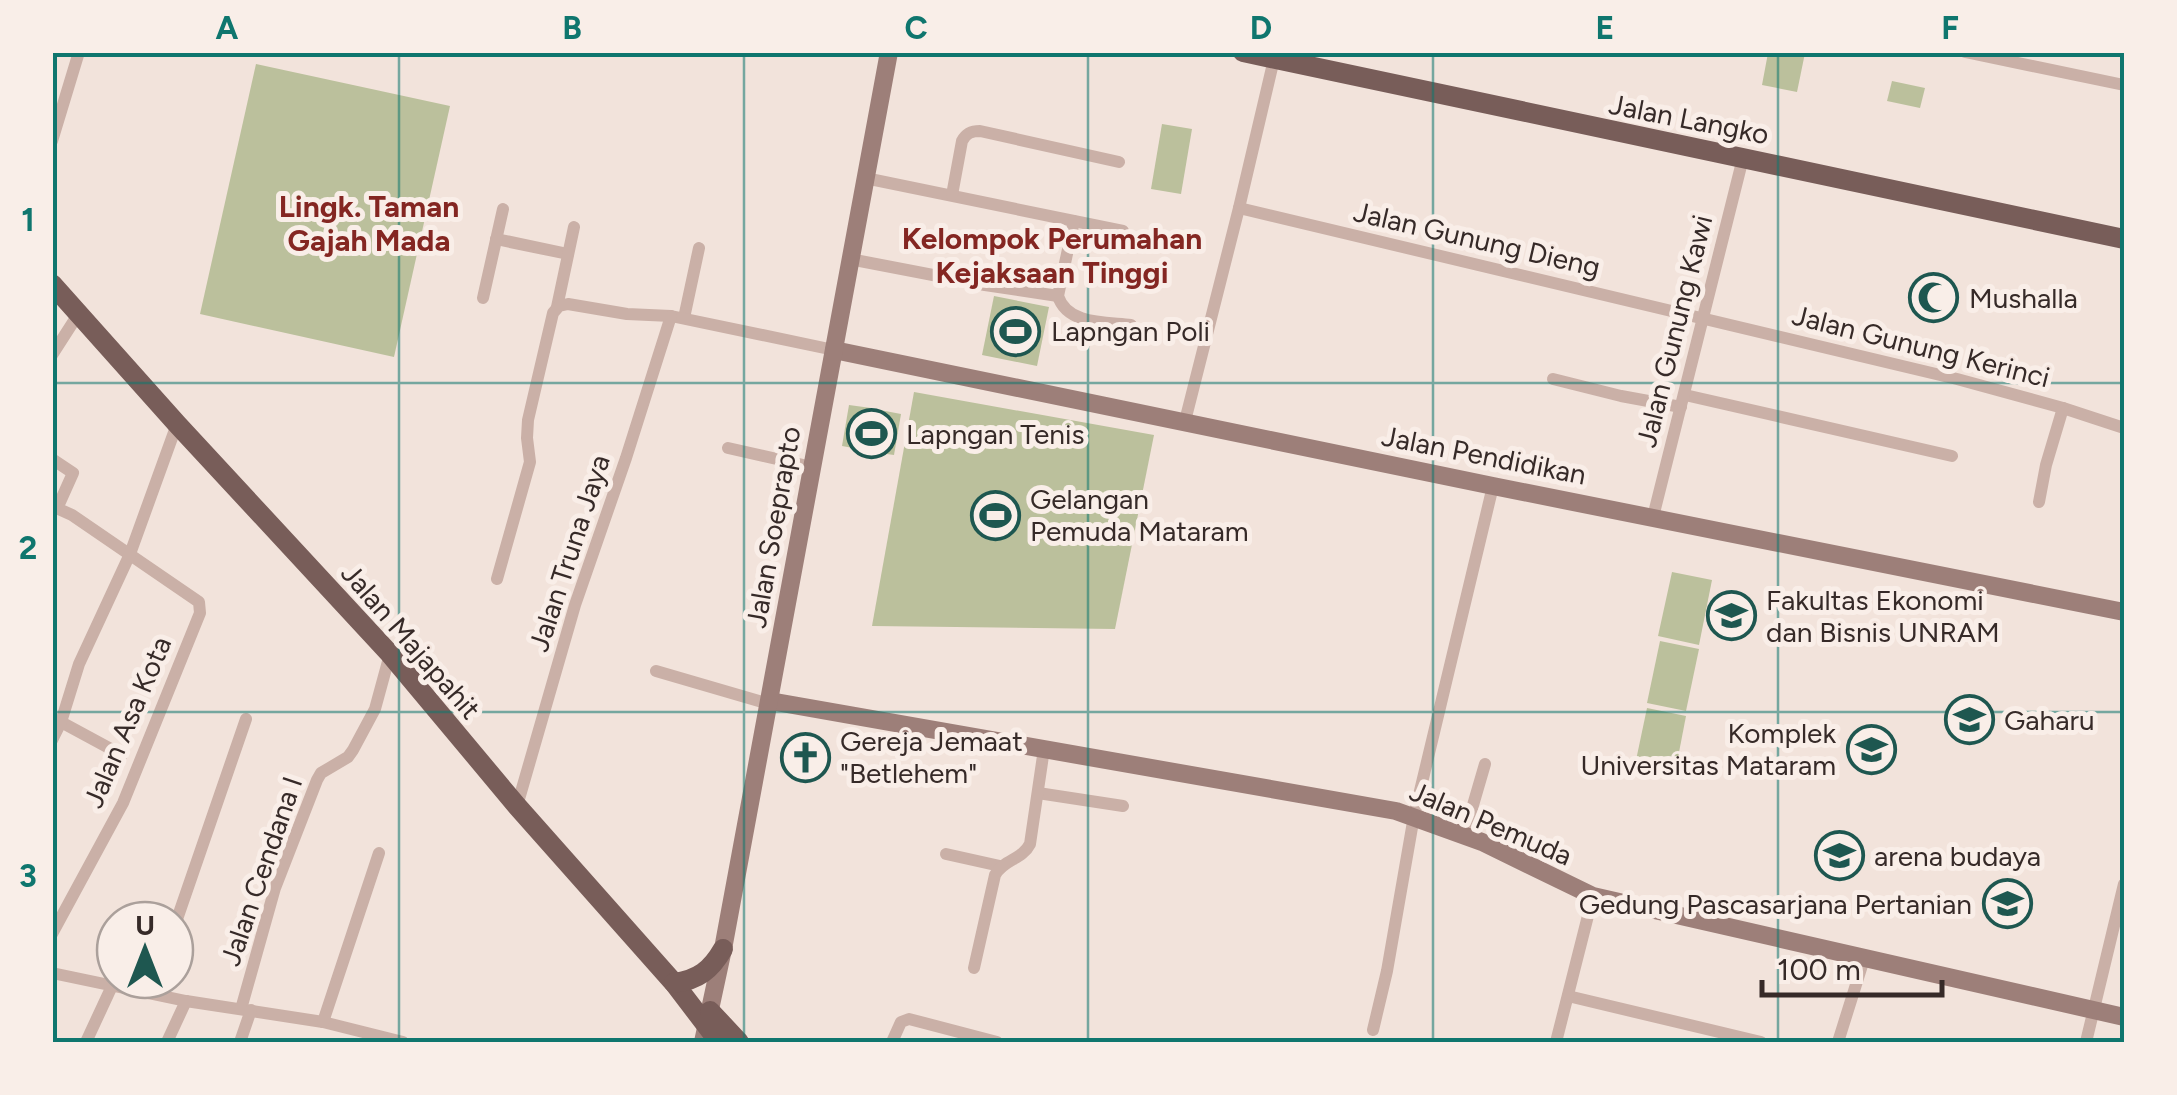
<svg xmlns="http://www.w3.org/2000/svg" width="2177" height="1095" viewBox="0 0 2177 1095" font-family="Figtree,sans-serif">
	<rect width="100%" height="100%" fill="#f2e3db"/>
	<g fill="#bbc09c">
		<path d="M1768 53H1805L1797 92 1762 85Z"/>
		<path d="M256 64 450 106 394 357 200 314Z"/>
		<path d="M1892 81 1925 88 1920 108 1887 101Z"/>
		<path d="M1162 124 1192 129 1181 194 1151 189Z"/>
		<path d="M994 296 1049 307 1037 366 982 355Z"/>
		<path d="M914 392 1154 435 1115 629 872 626Z"/>
		<path d="M849 405 871 408 864 450 842 446Z"/>
		<path d="M880 410 901 414 894 455 872 452Z"/>
		<path d="M1672 572 1712 580 1699 645 1658 636Z"/>
		<path d="M1660 641 1699 649 1686 711 1647 703Z"/>
		<path d="M1647 708 1686 716 1675 773 1635 765Z"/>
	</g>
	<g fill="none" stroke-linecap="round" stroke-linejoin="round">
		<path stroke="#7baea6" stroke-width="4" d="M1952 52 1963 55"/>
		<g stroke="#cab0a7" stroke-width="12">
			<path d="M1965 52 2124 85"/>
			<path d="M52 141 79 52"/>
			<path d="M865 178 1123 231"/>
			<path d="M952 195 962 141C966 133 972 131 980 131L1119 162"/>
			<path d="M1239 208 1957 379 2063 408 2124 428"/>
			<path d="M1074 221 1058 296C1067 325 1106 322 1131 325"/>
			<path d="M496 239 568 254"/>
			<path d="M860 261 985 285 1058 296"/>
			<path d="M483 298 503 209"/>
			<path d="M557 307 574 227"/>
			<path d="M684 318 699 248"/>
			<path d="M52 355 79 313"/>
			<path d="M1553 379 1621 396 1681 407"/>
			<path d="M1685 395 1952 456"/>
			<path d="M1185 421 1239 208 1274 59"/>
			<path d="M728 448 812 467"/>
			<path d="M52 459 73 473 60 502"/>
			<path d="M2039 502 2046 465 2063 408"/>
			<path d="M52 506 72 515 199 602 200 613 123 803 52 934"/>
			<path d="M1653 517 1743 158"/>
			<path d="M497 579 530 462 527 438 528 420 553 313 559 306 568 304 627 314 671 316 834 350"/>
			<path d="M656 671 769 704"/>
			<path d="M61 722 122 755"/>
			<path d="M52 740 61 722 79 664 130 554 177 424"/>
			<path d="M1038 793 1123 806"/>
			<path d="M517 806 575 605 626 458 671 316"/>
			<path d="M1464 836 1485 764"/>
			<path d="M946 854 1000 866"/>
			<path d="M175 925 246 719"/>
			<path d="M974 968 995 875C1004 859 1022 860 1030 844L1044 749"/>
			<path d="M52 973 186 1001 323 1022 403 1042"/>
			<path d="M1568 996 1761 1042"/>
			<path d="M241 1009 275 888 317 780 321 773 348 757 353 750 375 709 390 654"/>
			<path d="M323 1022 379 853"/>
			<path d="M1373 1030 1387 971 1414 816 1493 486"/>
			<path d="M86 1042 112 986"/>
			<path d="M167 1042 186 1001"/>
			<path d="M240 1042 251 1010"/>
			<path d="M892 1042 901 1022 909 1019 997 1042"/>
			<path d="M1556 1042 1593 896"/>
			<path d="M1838 1042 1864 959"/>
			<path d="M2086 1042 2124 884"/>
		</g>
		<g stroke="#9d7f79" stroke-width="18">
			<path d="M834 350 1493 486 2124 612"/>
			<path d="M770 701 1396 811 1482 842 1593 896 2124 1017"/>
			<path d="M703 1042 723 949 889 52"/>
		</g>
		<g stroke="#785d59" stroke-width="20">
			<path d="M1243 52 2124 239"/>
			<path d="M52 284 177 424 390 654 517 806 674 983 719 1042"/>
			<path d="M674 983C698 980 711 970 723 949"/>
			<path d="M710 1011 739 1042"/>
		</g>
	</g>
	<path fill="none" stroke="#0f766e" stroke-width="2.5" stroke-opacity="0.55" d="M399 52V1042M744 52V1042M1088 52V1042M1433 52V1042M1778 52V1042M52 383H2124M52 712H2124"/>
	<defs>
		<symbol id="mosque-ring" viewBox="-11 -11 22 22"><circle r="9.5" fill="#f9eee8" stroke="#1e5750" stroke-width="1.5"/><path d="M3.5-4.9A6 6 0 1 0 3.5 4.9A5 5 0 1 1 3.5-4.9Z" fill="#1e5750"/></symbol>
		<symbol id="stadium-ring" viewBox="-11 -11 22 22"><circle r="9.5" fill="#f9eee8" stroke="#1e5750" stroke-width="1.5"/><path d="M0-5a6.5 5 0 1 0 0 10a6.5 5 0 1 0 0-10ZM-3.5-1.8h7v3.6h-7Z" fill="#1e5750"/></symbol>
		<symbol id="university-ring" viewBox="-11 -11 22 22"><circle r="9.5" fill="#f9eee8" stroke="#1e5750" stroke-width="1.5"/><path d="M0-5L7-2L0 1L-7-2ZM-4 1L0 2.5L4 1V4Q0 6-4 4Z" fill="#1e5750"/></symbol>
		<symbol id="church-ring" viewBox="-11 -11 22 22"><circle r="9.5" fill="#f9eee8" stroke="#1e5750" stroke-width="1.5"/><path d="M-1.2-6h2.4v3.5h3.3v2.4h-3.3V6h-2.4V-.1h-3.3v-2.4h3.3Z" fill="#1e5750"/></symbol>
	</defs>
	<g fill-rule="evenodd">
		<use href="#mosque-ring" x="1906" y="270" width="55" height="55"/>
		<use href="#stadium-ring" x="988" y="304" width="55" height="55"/>
		<use href="#stadium-ring" x="844" y="406" width="55" height="55"/>
		<use href="#stadium-ring" x="968" y="488" width="55" height="55"/>
		<use href="#university-ring" x="1704" y="588" width="55" height="55"/>
		<use href="#university-ring" x="1942" y="692" width="55" height="55"/>
		<use href="#university-ring" x="1844" y="722" width="55" height="55"/>
		<use href="#church-ring" x="778" y="730" width="55" height="55"/>
		<use href="#university-ring" x="1812" y="828" width="55" height="55"/>
		<use href="#university-ring" x="1980" y="876" width="55" height="55"/>
	</g>
	<g text-anchor="middle" dominant-baseline="central" stroke-width="10" stroke-linejoin="round" paint-order="stroke">
		<g font-size="28" fill="#362a28" stroke="#f9eee8">
			<text transform="translate(1689 119) rotate(11)">Jalan Langko</text>
			<text transform="translate(1477 239) rotate(13)">Jalan Gunung Dieng</text>
			<text transform="translate(1674 331) rotate(-76)">Jalan Gunung Kawi</text>
			<text transform="translate(1921 346) rotate(14)">Jalan Gunung Kerinci</text>
			<text transform="translate(1484 455) rotate(11)">Jalan Pendidikan</text>
			<text transform="translate(773 527) rotate(-80)">Jalan Soeprapto</text>
			<text transform="translate(569 553) rotate(-72)">Jalan Truna Jaya</text>
			<text transform="translate(411 641) rotate(49)">Jalan Majapahit</text>
			<text transform="translate(127 722) rotate(-67)">Jalan Asa Kota</text>
			<text transform="translate(1491 823) rotate(23)">Jalan Pemuda</text>
			<text transform="translate(261 871) rotate(-71)">Jalan Cendana I</text>
		</g>
		<g font-size="28" fill="#362a28" stroke="#f9eee8" text-anchor="start">
			<text x="1969" y="298">Mushalla</text>
			<text x="1051" y="331">Lapngan Poli</text>
			<text x="906" y="434">Lapngan Tenis</text>
			<text x="1030" y="499">Gelangan<tspan x="1030" dy="32">Pemuda Mataram</tspan></text>
			<text x="1766" y="600">Fakultas Ekonomi<tspan x="1766" dy="32">dan Bisnis UNRAM</tspan></text>
			<text x="2004" y="720">Gaharu</text>
			<text x="1836" y="733" text-anchor="end">Komplek<tspan x="1836" dy="32">Universitas Mataram</tspan></text>
			<text x="840" y="741">Gereja Jemaat<tspan x="840" dy="32">"Betlehem"</tspan></text>
			<text x="1874" y="856">arena budaya</text>
			<text x="1972" y="904" text-anchor="end">Gedung Pascasarjana Pertanian</text>
		</g>
		<g font-size="30" font-weight="bold" fill="#842622" stroke="#f9eee8">
			<text x="369" y="206">Lingk. Taman<tspan x="369" dy="34">Gajah Mada</tspan></text>
			<text x="1052" y="238">Kelompok Perumahan<tspan x="1052" dy="34">Kejaksaan Tinggi</tspan></text>
		</g>
	</g>
	<rect width="2177" height="1095" fill="none" stroke="#f9eee8" stroke-width="110"/>
	<g transform="translate(145 950)"><circle r="48" fill="#f9eee8" stroke="#aba09b" stroke-width="2.5"/>
	<path d="M0-8L18 38L0 25L-18 38Z" fill="#1e5750"/>
	<text y="-15" font-size="28" font-weight="bold" text-anchor="middle" fill="#362a28">U</text>
	</g>
	<path d="M1762 980v15h180v-15" fill="none" stroke="#362a28" stroke-width="5"/>
	<text x="1777" y="980" font-size="30" fill="#362a28" stroke="#f9eee8" stroke-width="8" paint-order="stroke">100 m</text>
	<rect x="55" y="55" width="2067" height="985" fill="none" stroke="#0f766e" stroke-width="4"/>
	<g font-size="32" text-anchor="middle" font-weight="bold" fill="#0f766e">
		<text x="227" y="39">A</text>
		<text x="572" y="39">B</text>
		<text x="916" y="39">C</text>
		<text x="1261" y="39">D</text>
		<text x="1605" y="39">E</text>
		<text x="1950" y="39">F</text>
		<text x="28" y="231">1</text>
		<text x="28" y="559">2</text>
		<text x="28" y="887">3</text>
	</g>
</svg>
